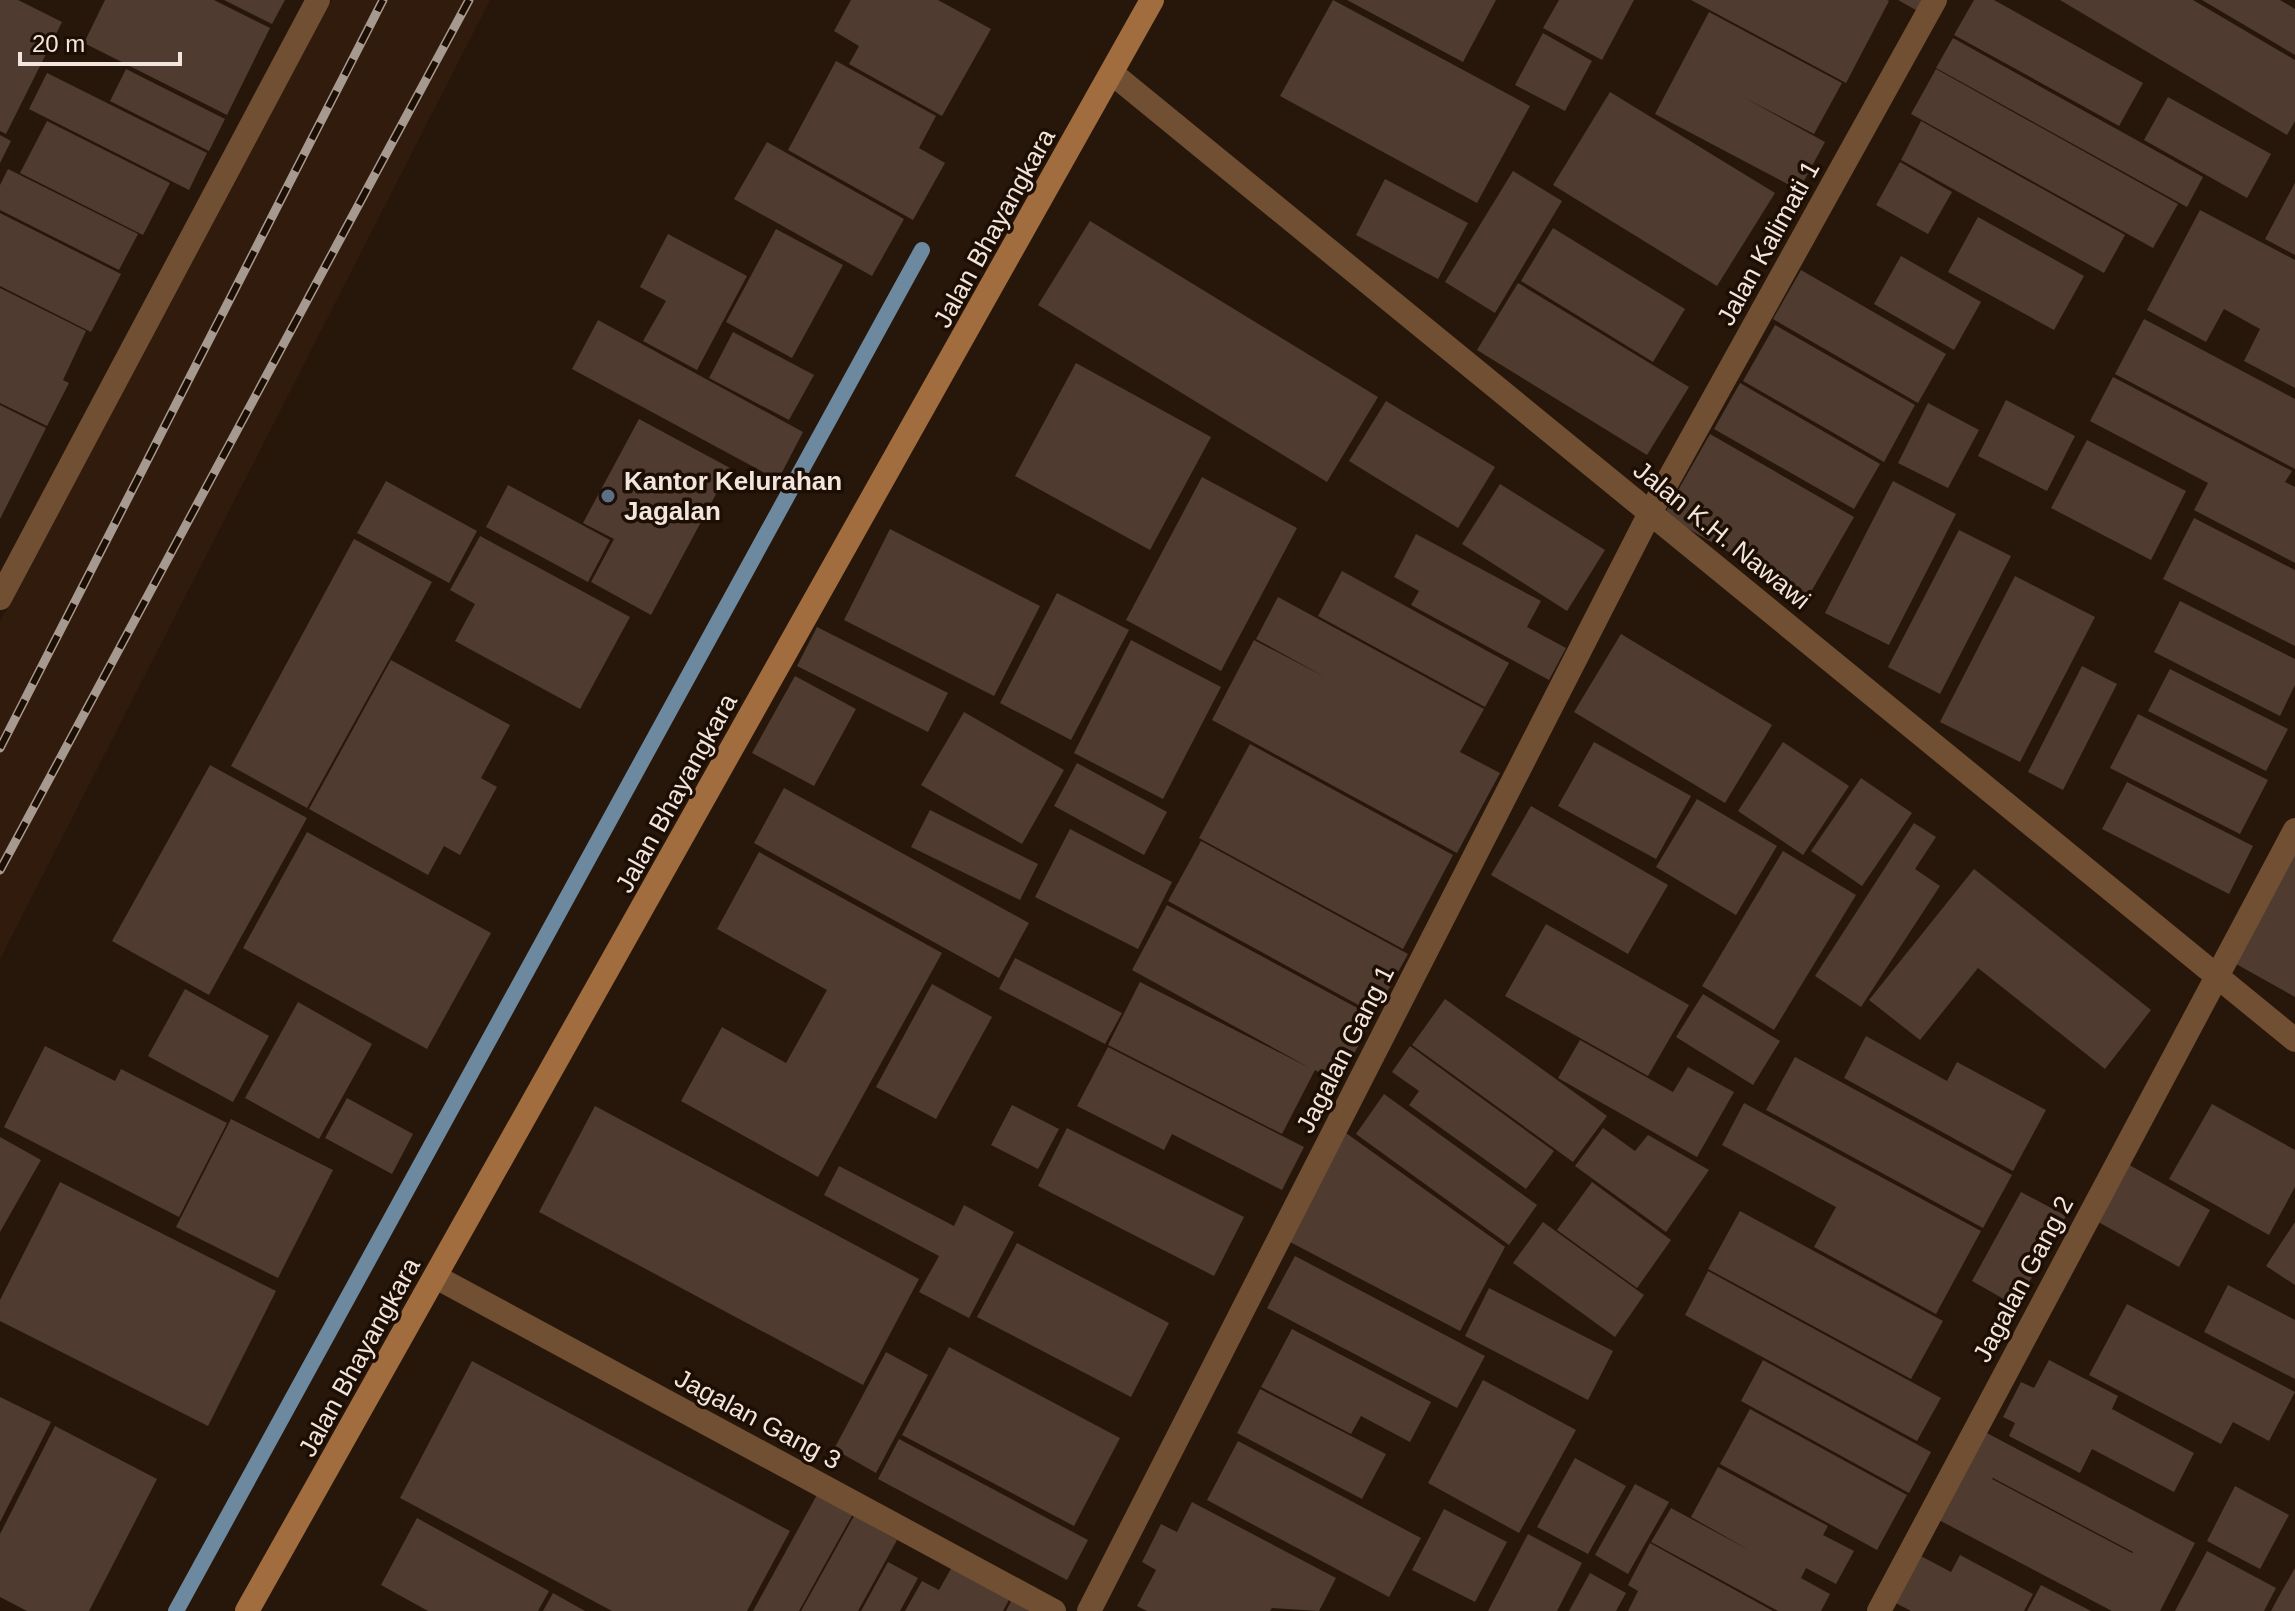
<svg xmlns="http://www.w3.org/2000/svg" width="2295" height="1611" viewBox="0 0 2295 1611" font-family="Arial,sans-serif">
	<rect width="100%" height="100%" fill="#27170b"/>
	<path fill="#311b0c" d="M332 0H490L0 959V622L89 448Z"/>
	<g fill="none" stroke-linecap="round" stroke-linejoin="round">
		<path stroke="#6d899f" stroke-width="16" d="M176 1611 922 250"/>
	</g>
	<g fill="#4f3b30" fill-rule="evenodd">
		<path d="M0 0H18L62 22 6 134 0 131Z"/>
		<path d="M105 0H214L270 28 227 115 84 43Z"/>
		<path d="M224 0H285L272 24Z"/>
		<path d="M851 0H938L991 29 942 116 849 64 859 46 834 31Z"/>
		<path d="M1333 0 1530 106 1477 203 1280 96Z"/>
		<path d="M1347 0H1496L1463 62Z"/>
		<path d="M1559 0H1634L1602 60 1543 28Z"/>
		<path d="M1691 0H1887L1889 1 1846 83Z"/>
		<path d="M1898 0H1930L1923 14Z"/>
		<path d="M1974 0H1994L2143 83 2119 126 1954 35Z"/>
		<path d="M2060 0H2193L2295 60V121L2287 135Z"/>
		<path d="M2202 0H2280L2295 9V55Z"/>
		<path d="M1709 12 1842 83 1814 134 1743 97 1825 142 1799 190 1655 114Z"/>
		<path d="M1543 33 1592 61 1565 111 1515 85Z"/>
		<path d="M1953 38 2203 177 2187 207 1936 68Z"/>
		<path d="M836 61 936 116 919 148 945 163 913 220 788 150Z"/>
		<path d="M126 69 225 119 209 151 110 101Z"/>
		<path d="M1936 69 2178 204 2153 248 1911 114Z"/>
		<path d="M47 73 207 153 189 190 29 109Z"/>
		<path d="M1610 92 1775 193 1717 286 1553 185Z"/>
		<path d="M2168 97 2271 154 2247 198 2144 140Z"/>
		<path d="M47 121 170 183 143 235 20 173Z"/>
		<path d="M1921 121 2125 235 2104 273 1901 160Z"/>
		<path d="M0 135 11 141 0 163Z"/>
		<path d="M767 142 904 219 872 276 734 199Z"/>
		<path d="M1900 162 1952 192 1928 234 1876 205Z"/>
		<path d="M8 169 138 234 119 270 0 210V185Z"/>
		<path d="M1513 171 1562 201 1495 313 1445 282Z"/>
		<path d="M1385 179 1468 223 1438 279 1356 235Z"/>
		<path d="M2295 183V255L2265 239Z"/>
		<path d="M2200 210 2295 260V388L2244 361 2260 329 2224 309 2206 342 2147 310Z"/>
		<path d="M0 213 121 274 91 332 0 286Z"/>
		<path d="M1978 217 2084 276 2054 330 1948 272Z"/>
		<path d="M1090 221 1378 397 1327 482 1038 305Z"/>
		<path d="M1553 228 1685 309 1653 362 1521 281Z"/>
		<path d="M776 229 843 265 792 358 726 322Z"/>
		<path d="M668 234 747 276 697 370 643 341 666 301 640 287Z"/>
		<path d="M1901 256 1981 302 1954 350 1874 304Z"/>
		<path d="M1801 270 1946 354 1918 403 1773 319Z"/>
		<path d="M1518 283 1689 387 1647 455 1477 350Z"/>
		<path d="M0 288 86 331 63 380 69 383 47 426 0 403Z"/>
		<path d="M2144 319 2295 399V469L2115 374Z"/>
		<path d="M598 320 803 432 778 480 572 369Z"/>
		<path d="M1775 325 1915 405 1884 462 1743 381Z"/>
		<path d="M733 332 814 375 789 420 709 378Z"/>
		<path d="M1076 363 1211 437 1150 550 1015 476Z"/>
		<path d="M2113 377 2292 471 2285 482 2295 487V563L2194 510 2208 483 2090 421Z"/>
		<path d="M1740 383 1880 464 1854 509 1714 429Z"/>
		<path d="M2006 400 2075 436 2047 491 1978 456Z"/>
		<path d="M1386 401 1495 467 1458 528 1349 461Z"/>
		<path d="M1928 403 1979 430 1948 488 1898 463Z"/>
		<path d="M0 405 46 428 0 519Z"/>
		<path d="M639 419 730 468 651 615 591 582 614 539 583 523Z"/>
		<path d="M1710 434 1854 517 1808 597 1664 515Z"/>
		<path d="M2087 440 2186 491 2151 560 2051 508Z"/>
		<path d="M1202 477 1297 528 1221 671 1126 620Z"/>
		<path d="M386 481 477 531 449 583 357 533Z"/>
		<path d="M1893 481 1956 514 1889 645 1825 613Z"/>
		<path d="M1500 484 1605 550 1567 611 1462 544Z"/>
		<path d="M508 485 610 540 588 582 486 527Z"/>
		<path d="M2194 518 2295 570V646L2163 579Z"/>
		<path d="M890 529 1040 606 994 696 844 620Z"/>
		<path d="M1959 530 2011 556 1940 694 1888 667Z"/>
		<path d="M1416 534 1541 601 1527 627 1566 648 1549 680 1411 605 1419 591 1394 577Z"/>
		<path d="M480 536 630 617 580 709 455 641 475 604 450 590Z"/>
		<path d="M354 539 432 582 307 808 231 766Z"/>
		<path d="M1342 571 1509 663 1485 707 1318 616Z"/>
		<path d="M2015 576 2095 617 2020 762 1940 722Z"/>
		<path d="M1057 593 1129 630 1071 740 1000 703Z"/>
		<path d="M1278 597 1484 709 1460 752 1500 773 1457 853 1212 720 1254 640 1325 677 1256 639Z"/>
		<path d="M2180 601 2295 659V685L2280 716 2154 652Z"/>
		<path d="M817 627 948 693 928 732 797 666Z"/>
		<path d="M1621 634 1772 725 1725 803 1574 712Z"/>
		<path d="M1131 640 1221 687 1163 799 1074 753Z"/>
		<path d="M391 660 510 725 481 778 497 787 460 855 444 846 428 875 309 809Z"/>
		<path d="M2082 666 2117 684 2063 790 2028 772Z"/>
		<path d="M2170 669 2288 729 2266 771 2148 711Z"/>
		<path d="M795 676 856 709 814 786 752 753Z"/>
		<path d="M964 712 1064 770 1022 844 921 785Z"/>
		<path d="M2138 714 2268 780 2240 834 2110 768Z"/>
		<path d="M1594 742 1691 796 1656 859 1558 806Z"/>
		<path d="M1783 742 1849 786 1803 855 1738 811Z"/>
		<path d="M1250 744 1453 855 1403 949 1199 838Z"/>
		<path d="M1077 763 1167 812 1144 855 1054 806Z"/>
		<path d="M210 765 307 818 209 995 112 941Z"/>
		<path d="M1861 778 1912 813 1862 886 1811 851Z"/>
		<path d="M2127 782 2253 846 2229 894 2102 829Z"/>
		<path d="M784 788 1029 923 999 978 754 843Z"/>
		<path d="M1697 799 1777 846 1736 915 1656 867Z"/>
		<path d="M1531 806 1668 885 1628 954 1491 875Z"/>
		<path d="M930 810 1038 864 1020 900 911 847Z"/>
		<path d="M1914 823 1936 837 1915 869 1940 886 1861 1007 1815 976Z"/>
		<path d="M1070 829 1172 882 1138 949 1035 897Z"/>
		<path d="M307 832 491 933 427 1049 243 948Z"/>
		<path d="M1201 841 1408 954 1375 1014 1168 901Z"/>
		<path d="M2295 843V997L2229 960Z"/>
		<path d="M1783 851 1856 895 1774 1030 1702 986Z"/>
		<path d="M759 852 942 953 818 1177 681 1101 722 1027 786 1063 827 990 717 929Z"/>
		<path d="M1974 869 2151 1010 2105 1069 1978 968 1920 1040 1869 1000Z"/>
		<path d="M1167 905 1374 1017 1338 1083 1315 1070 1282 1134 1108 1045 1140 982 1310 1068 1132 970Z"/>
		<path d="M1546 924 1689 1005 1648 1076 1505 996Z"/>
		<path d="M1015 958 1122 1013 1105 1044 999 989Z"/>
		<path d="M932 984 992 1017 936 1119 876 1087Z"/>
		<path d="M185 989 269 1036 233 1102 148 1056Z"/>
		<path d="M1703 994 1780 1041 1753 1085 1676 1037Z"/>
		<path d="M1445 999 1607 1116 1573 1162 1412 1045Z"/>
		<path d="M298 1002 372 1044 319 1139 245 1098Z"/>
		<path d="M1866 1036 1947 1081 1957 1062 2046 1110 2013 1171 1844 1078Z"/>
		<path d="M1580 1040 1673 1092 1688 1067 1734 1092 1697 1157 1558 1078Z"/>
		<path d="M45 1046 115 1081 121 1069 227 1123 179 1217 4 1127Z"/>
		<path d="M1410 1046 1554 1151 1526 1189 1409 1105 1419 1091 1392 1072Z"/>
		<path d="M1108 1047 1304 1147 1282 1190 1172 1134 1164 1150 1077 1106Z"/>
		<path d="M1795 1057 2012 1175 1983 1228 1766 1110Z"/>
		<path d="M1384 1094 1537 1205 1509 1245 1356 1134Z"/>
		<path d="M347 1098 413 1134 392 1174 325 1138Z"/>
		<path d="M1744 1103 1981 1231 1936 1314 1814 1247 1836 1207 1722 1145Z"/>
		<path d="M2212 1104 2295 1150V1187L2269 1235 2169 1179Z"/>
		<path d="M1012 1105 1059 1129 1038 1169 991 1145Z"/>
		<path d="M595 1106 919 1279 863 1385 539 1212Z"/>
		<path d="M231 1119 333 1170 278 1278 176 1227Z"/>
		<path d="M1067 1128 1244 1217 1214 1276 1038 1186Z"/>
		<path d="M1603 1128 1635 1151 1648 1135 1709 1170 1666 1232 1575 1166Z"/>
		<path d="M1346 1133 1505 1247 1460 1331 1290 1242Z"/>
		<path d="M0 1137 41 1160 0 1232Z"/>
		<path d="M2124 1162 2210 1210 2179 1267 2093 1219Z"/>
		<path d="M839 1166 954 1226 964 1205 1014 1232 969 1318 919 1292 939 1256 824 1195Z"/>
		<path d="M60 1182 276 1291 208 1426 0 1321V1300Z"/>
		<path d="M1592 1182 1671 1240 1637 1288 1557 1230Z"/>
		<path d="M2021 1192 2066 1216 2016 1306 1972 1281Z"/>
		<path d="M1740 1211 1943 1321 1911 1379 1708 1269Z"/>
		<path d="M1543 1222 1644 1295 1615 1337 1513 1263Z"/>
		<path d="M2295 1222V1285L2266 1266Z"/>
		<path d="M1017 1243 1169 1323 1131 1397 977 1317Z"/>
		<path d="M1295 1256 1485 1356 1457 1408 1267 1308Z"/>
		<path d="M1708 1271 1941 1398 1917 1441 1685 1315Z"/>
		<path d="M2228 1285 2295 1320V1379L2204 1332Z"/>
		<path d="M1489 1288 1613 1351 1588 1400 1465 1336Z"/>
		<path d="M2127 1304 2295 1392 2269 1441 2233 1422 2221 1444 2089 1375Z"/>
		<path d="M1292 1329 1431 1402 1410 1442 1361 1416 1351 1434 1261 1387Z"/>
		<path d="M949 1347 1120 1438 1074 1526 902 1435Z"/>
		<path d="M886 1352 928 1375 876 1473 834 1449Z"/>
		<path d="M1763 1360 1931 1452 1909 1493 1741 1401Z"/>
		<path d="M2049 1360 2118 1396 2112 1409 2194 1453 2174 1492 2092 1449 2080 1473 2009 1436 2015 1423 2003 1417 2021 1382 2034 1388Z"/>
		<path d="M472 1361 790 1531 747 1611H612L400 1498Z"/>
		<path d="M1483 1380 1576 1430 1519 1533 1428 1483Z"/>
		<path d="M1260 1389 1386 1454 1362 1499 1237 1433Z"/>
		<path d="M0 1397 51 1422 0 1522Z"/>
		<path d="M1750 1409 1907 1495 1877 1550 1720 1464Z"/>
		<path d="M55 1426 157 1479 89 1611H27L0 1597V1534Z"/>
		<path d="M1983 1431 2195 1543 2160 1611H2112L1937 1519ZM1993 1478 2133 1552 2132 1553 1992 1479Z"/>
		<path d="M899 1439 1088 1540 1067 1580 878 1479Z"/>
		<path d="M1238 1441 1421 1538 1389 1597 1207 1500Z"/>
		<path d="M1575 1458 1626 1486 1588 1554 1537 1527Z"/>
		<path d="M1718 1467 1828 1526 1823 1535 1854 1551 1836 1584 1806 1568 1801 1578 1830 1594 1821 1611H1778L1651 1542 1671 1508 1749 1550 1691 1517Z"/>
		<path d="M1635 1484 1669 1502 1628 1574 1595 1555Z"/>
		<path d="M2235 1486 2289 1515 2260 1569 2207 1541Z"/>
		<path d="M818 1493 854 1512 799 1611H753Z"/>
		<path d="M1192 1502 1336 1578 1319 1611 1272 1608 1270 1611H1147L1137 1606 1156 1570 1142 1562 1161 1524 1177 1532Z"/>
		<path d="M1444 1509 1507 1542 1475 1602 1412 1570Z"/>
		<path d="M854 1516 897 1540 858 1611H801Z"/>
		<path d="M417 1518 549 1591 538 1611H428L381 1585Z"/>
		<path d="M1528 1534 1582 1563 1557 1611H1488Z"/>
		<path d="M1650 1543 1773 1611H1628L1638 1591 1628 1585Z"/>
		<path d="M2207 1551 2276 1588 2264 1611H2175Z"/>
		<path d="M1917 1554 1951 1572 1960 1555 2033 1594 2024 1611H1911L1892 1601Z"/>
		<path d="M888 1562 918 1578 900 1611H861Z"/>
		<path d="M952 1567 1010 1598 1003 1611H905L922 1581 939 1590Z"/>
		<path d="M2295 1568V1611H2271L2278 1598Z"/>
		<path d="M1590 1573 1626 1593 1616 1611H1569Z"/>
		<path d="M2041 1585 2091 1611H2027Z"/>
		<path d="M553 1593 585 1611H543Z"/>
		<path d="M1011 1601 1029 1611H1006Z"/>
	</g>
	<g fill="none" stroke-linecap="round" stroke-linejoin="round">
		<g stroke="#704f33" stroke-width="24">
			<path d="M1113 74 2295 1040"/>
			<path d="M0 598 318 0"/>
			<path d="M436 1277 1054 1611"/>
			<path d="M1089 1611 1650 513 1935 0"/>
			<path d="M1879 1611 2295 830"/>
		</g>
		<path stroke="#a16c3e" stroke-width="24" d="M247 1611 1152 0"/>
		<defs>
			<g id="rail">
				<path d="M0 748 383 0"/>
				<path d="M0 870 469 0"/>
			</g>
		</defs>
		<use href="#rail" stroke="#a6998f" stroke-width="9"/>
		<use href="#rail" stroke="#1d0e04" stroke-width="6" stroke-dasharray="18" stroke-linecap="butt"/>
	</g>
	<circle fill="#5c6f8a" stroke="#1d0e04" stroke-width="3" cx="608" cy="496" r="8"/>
	<g text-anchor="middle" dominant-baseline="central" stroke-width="7" stroke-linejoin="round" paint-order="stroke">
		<g font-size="26" fill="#f1e5dd" stroke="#1d0e04">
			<text transform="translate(994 228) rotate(-61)">Jalan Bhayangkara</text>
			<text transform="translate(1768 243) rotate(-61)">Jalan Kalimati 1</text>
			<text transform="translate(1722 535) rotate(39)">Jalan K.H. Nawawi</text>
			<text transform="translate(676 793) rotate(-61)">Jalan Bhayangkara</text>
			<text transform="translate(1345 1049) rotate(-63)">Jagalan Gang 1</text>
			<text transform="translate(2023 1279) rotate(-62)">Jagalan Gang 2</text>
			<text transform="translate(359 1357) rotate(-61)">Jalan Bhayangkara</text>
			<text transform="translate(758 1419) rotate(28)">Jagalan Gang 3</text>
		</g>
		<g font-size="26" font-weight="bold" fill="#f1e5dd" stroke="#1d0e04" text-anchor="start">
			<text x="624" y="481">Kantor Kelurahan<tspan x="624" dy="30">Jagalan</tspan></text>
		</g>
	</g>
	<path d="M20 52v12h160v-12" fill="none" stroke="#f1e5dd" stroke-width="4"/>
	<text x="32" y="52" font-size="24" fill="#f1e5dd" stroke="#1d0e04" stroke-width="6" paint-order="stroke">20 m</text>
</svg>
